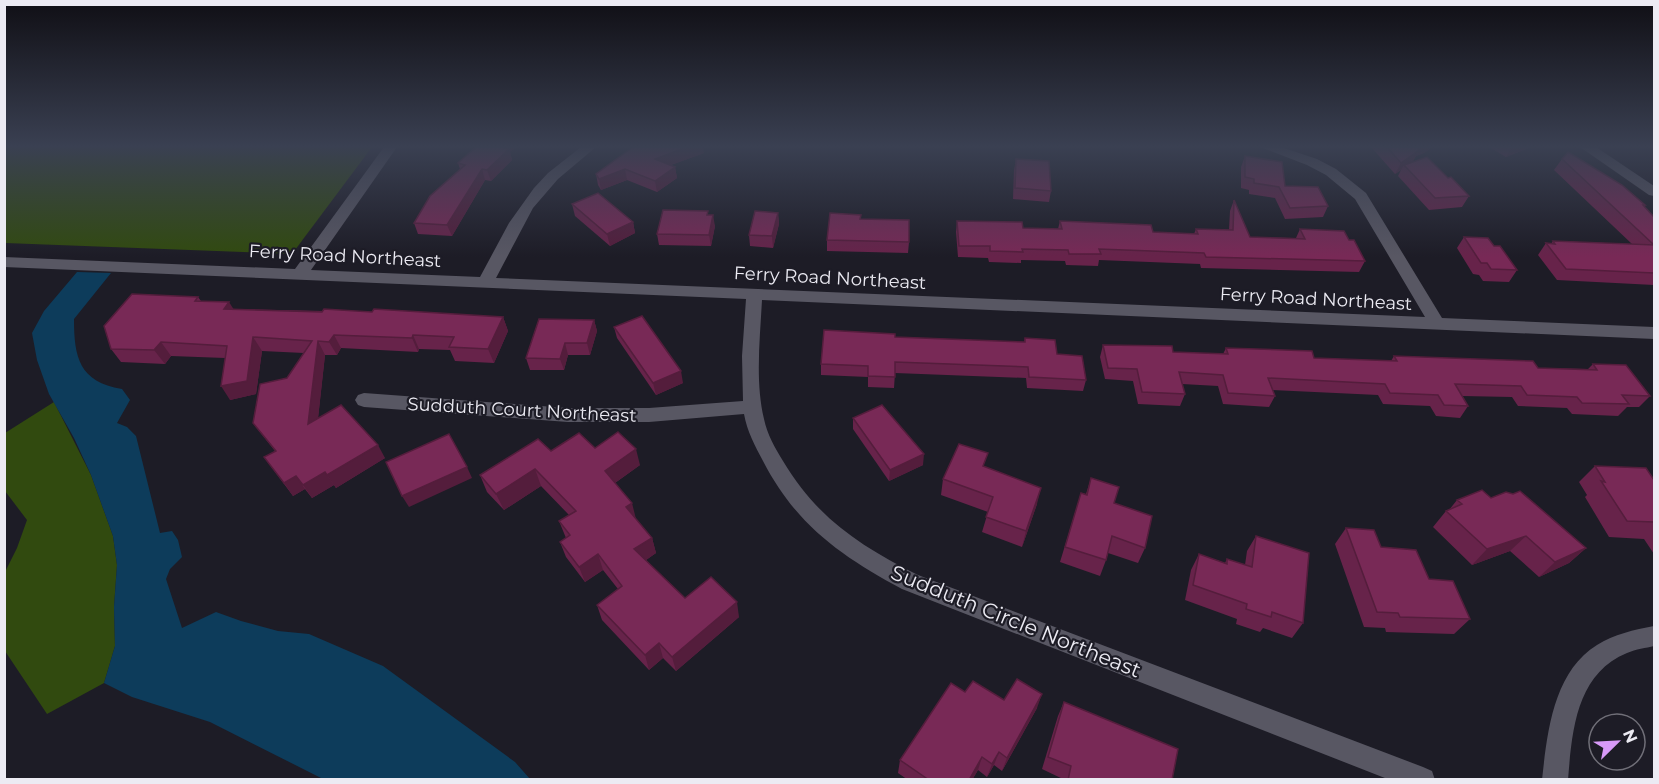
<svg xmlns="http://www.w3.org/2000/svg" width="1659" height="784" viewBox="0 0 1659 784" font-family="Montserrat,sans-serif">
	<rect width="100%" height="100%" fill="#1d1c26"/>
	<g fill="#314a0f">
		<path d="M5 147H372L292 254 5 243Z"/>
		<path d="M54 402 91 475 113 536 117 565 114 607 115 646 104 683 47 714 5 651 4 574 17 548 27 520 5 491V433Z"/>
	</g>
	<path fill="#0d3c5b" d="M77 272 111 273 74 319C74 357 79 382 122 389L130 400 117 423 127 427 136 436 160 533 172 531 178 540 182 557 170 569 166 579 182 628 216 612 241 621 278 631 309 634 383 666 515 762 530 779H323L210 722 132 697 104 683 115 646 114 607 117 565 113 536 91 475 74 438 49 394 37 360 32 333 44 311Z"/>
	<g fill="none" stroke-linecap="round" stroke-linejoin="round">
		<g fill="#585763" fill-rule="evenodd">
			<path d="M384 147H397L311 270 480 277 509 223 534 188 548 173 581 147H596L558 179 533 208 496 278 1425 317 1355 199 1326 175 1307 165 1260 147H1281L1317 159 1336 169 1366 193 1442 318 1654 327V339L762 300C760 339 755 381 764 419 767 434 775 448 783 461 817 518 860 546 918 575L1423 767 1432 771 1435 780H1390L902 589C841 556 796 525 763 461 755 446 747 431 744 414L649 422H568L364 407 358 405 355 400 358 395 364 393 568 408H649L743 401 742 356 746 299 4 267V257L295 269Z"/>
			<path d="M1580 147H1596L1654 186V196L1649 195Z"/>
			<path d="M1654 626V646C1646 648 1636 649 1627 653 1576 674 1572 731 1568 780H1542C1547 734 1553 672 1597 645 1614 634 1634 630 1654 626Z"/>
		</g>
	</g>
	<g fill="#67234a">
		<path d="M1371 147H1432L1424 153 1416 156 1413 161 1411 163 1448 178 1469 196 1462 207 1429 210 1398 176 1401 170 1395 174Z"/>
		<path d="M1489 147H1531L1506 157Z"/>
		<path d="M510 152 512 160 491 181 485 180 452 236 418 234 414 223 460 169 458 163Z"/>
		<path d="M704 153 671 165 675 167 677 178 657 192 627 180 601 190 598 185 596 174Z"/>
		<path d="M1245 156 1285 186 1328 206 1323 217 1285 219 1275 198 1249 194V190L1241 188V167Z"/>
		<path d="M1016 159 1051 191 1049 202 1013 199 1014 170Z"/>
		<path d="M1562 159 1645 205 1644 207 1654 217V285L1557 280 1538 255 1546 243 1551 244 1553 241 1632 244 1554 170Z"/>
		<path d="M1234 200 1250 237 1296 238 1300 229 1349 240 1365 261 1359 272 1201 268 1200 264 1099 260 1098 266 1066 265 1065 261 1021 260V263L989 262 988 258 958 257 956 232 957 221 1023 228 1058 229 1060 221 1153 232 1194 234 1196 229 1229 230 1230 211Z"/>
		<path d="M572 204 633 222 635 233 610 246 575 216Z"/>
		<path d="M778 213 779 224 773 248 750 246 749 235Z"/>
		<path d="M709 215 715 226 711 246 659 245 657 234Z"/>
		<path d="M860 219 909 242 908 253 827 251V240Z"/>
		<path d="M1464 237 1494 246 1517 270 1509 282 1483 281 1479 275 1473 274 1457 248Z"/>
		<path d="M198 297 201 301 233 309 372 312 503 317 508 331 494 363 455 361 450 350 419 349 418 352 341 348 337 355H325L318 418 385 458 336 488 334 485 312 498 305 489 293 496 264 457 275 451 253 423 287 378 304 353 262 351 256 394 230 400 225 358 171 356 165 364 121 362 111 349Z"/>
		<path d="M594 320 597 331 590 355H568L564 370H530L526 358Z"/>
		<path d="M614 327 683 383 656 395 617 338Z"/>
		<path d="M895 337 1024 342 1025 338 1057 354 1086 380 1083 391 1027 388 1026 378 895 373 894 388 868 387V377L821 375V364Z"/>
		<path d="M1103 345 1173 352 1223 354 1226 348 1314 358 1391 361 1394 356 1538 368 1588 369 1593 364 1650 396 1639 407H1627L1618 416 1572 414 1567 408 1518 406 1512 397 1462 396 1468 406 1460 418 1436 416 1430 406 1383 404 1378 395 1272 390 1275 396 1269 407 1223 404 1218 386 1182 384 1185 394 1180 406 1138 404 1133 381 1105 379 1100 357Z"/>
		<path d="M853 418 923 465 889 481 853 429Z"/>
		<path d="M595 448 640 465 615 483 636 519 652 538 656 553 646 560 685 598 739 617 676 671 663 658 649 670 602 620 597 605 618 589 603 570 585 582 566 557 560 542 566 538 559 521 569 515 541 486 504 510 487 492 480 475 551 451Z"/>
		<path d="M1595 466 1654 480V554L1644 539 1609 537 1585 497 1587 495 1579 482Z"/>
		<path d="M985 467 1037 504 1022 547 982 532 988 512 941 495 943 479Z"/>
		<path d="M1091 478 1114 503 1145 548 1138 563 1108 553 1106 560 1100 576 1060 562 1081 493 1086 494Z"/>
		<path d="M1491 498 1586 548 1569 563 1539 577 1510 551 1472 565 1433 527 1446 511 1449 510 1457 500Z"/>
		<path d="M1346 528 1381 547 1429 579 1470 619 1454 634 1386 632 1385 628 1364 627 1335 544Z"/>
		<path d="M1256 536 1303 623 1292 638 1263 628 1260 632 1236 624 1237 619 1185 600 1191 570 1199 554 1225 563 1227 559 1245 565 1247 551Z"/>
		<path d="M965 692 1037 708 1002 771 994 765 987 777 978 770 972 780H908L898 773 900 760Z"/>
		<path d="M1064 702 1172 780H1065L1042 769 1058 716Z"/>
	</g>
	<g fill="#541d3c">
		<path d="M497 147H517L510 152 512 160 491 181 487 170Z"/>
		<path d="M687 147H703L704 153 657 170 655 159Z"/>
		<path d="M1417 147H1432L1424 153 1416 156 1413 161 1405 167 1404 165 1401 170 1395 174 1401 163Z"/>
		<path d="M1512 147H1531L1506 157Z"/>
		<path d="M675 167 677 178 657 192 655 181Z"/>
		<path d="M482 169 485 180 452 236 447 225Z"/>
		<path d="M625 169 627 180 601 190 599 179Z"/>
		<path d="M778 213 779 224 773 248 772 236Z"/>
		<path d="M713 215 715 226 711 246 709 235Z"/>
		<path d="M633 222 635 233 610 246 607 234Z"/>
		<path d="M229 302 238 316 224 309Z"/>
		<path d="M503 317 508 331 494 363 488 349Z"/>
		<path d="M594 320 597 331 590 355 587 343Z"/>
		<path d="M334 335 341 348 337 355 329 342Z"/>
		<path d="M413 335 419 349 418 352 412 338Z"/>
		<path d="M253 337 262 351 256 394 230 400 221 386Z"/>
		<path d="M318 341 325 355 316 437 308 424Z"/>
		<path d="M161 342 171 356 165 364 154 350Z"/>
		<path d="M565 343 568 355 564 370 560 359Z"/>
		<path d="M681 371 683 383 656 395 653 383Z"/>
		<path d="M378 445 385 458 336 488 327 475Z"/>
		<path d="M636 449 640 465 609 487 605 471Z"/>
		<path d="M924 454 923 465 889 481 890 470Z"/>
		<path d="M467 467 472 478 409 507 402 496Z"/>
		<path d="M535 469 541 486 504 510 496 494Z"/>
		<path d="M325 472 334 485 312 498 303 485Z"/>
		<path d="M296 476 305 489 293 496 284 483Z"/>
		<path d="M1041 488 1037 504 1022 547 1026 531Z"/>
		<path d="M632 503 636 519 626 507Z"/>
		<path d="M1526 536 1510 551 1472 565 1487 549Z"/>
		<path d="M652 538 656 553 639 565 634 549Z"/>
		<path d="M1586 548 1569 563 1539 577 1555 562Z"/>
		<path d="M598 554 603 570 585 582 579 567Z"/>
		<path d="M737 602 739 617 676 671 672 657Z"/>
		<path d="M659 643 663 658 649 670 645 655Z"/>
		<path d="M1042 694 1037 708 1002 771 1007 758Z"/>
		<path d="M999 752 994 765 987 777 992 764Z"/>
		<path d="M982 757 978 770 972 780H969Z"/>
	</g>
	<g fill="#782956" stroke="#541d3c" stroke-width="1.5">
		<path d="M476 147H501L509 149 487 170 482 169 447 225 414 223 430 196 465 165 458 163Z"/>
		<path d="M633 147H687L655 159 675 167 655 181 625 169 599 179 596 174Z"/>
		<path d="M1387 147H1417L1419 150 1401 163Z"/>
		<path d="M1568 152 1622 185 1645 205H1643L1654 217V273L1566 269 1546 243 1555 244 1553 241 1654 245 1562 159Z"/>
		<path d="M1245 156 1282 162 1285 186 1318 187 1328 206 1290 208 1279 187 1254 183V179L1245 177Z"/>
		<path d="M1427 157 1448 178 1451 177 1469 196 1435 198 1404 165Z"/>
		<path d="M1016 159 1049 161 1051 191 1015 188Z"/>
		<path d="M598 193 633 222 607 234 572 204Z"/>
		<path d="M1234 200 1250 237 1305 239 1300 229 1344 231 1349 240H1354L1365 261 1206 257 1204 253 1099 249 1101 254H1069L1068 250 1022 249 1023 252 990 251V246H959L957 221 1022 222 1023 228 1062 229 1060 221 1151 225 1153 232 1198 234 1196 229 1233 230Z"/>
		<path d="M663 210 708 211 707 215H713L709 235 657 234Z"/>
		<path d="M755 211 778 213 772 236 749 235Z"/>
		<path d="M830 213 861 215 860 219 909 220V242L827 240Z"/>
		<path d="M1464 237 1488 238 1494 246H1500L1517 270 1491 269 1487 263H1481Z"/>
		<path d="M132 294 198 297 195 301 229 302 224 309 322 312 324 309 372 312 374 309 503 317 488 349 449 347 454 337 413 335 412 338 334 335 329 342 318 341 308 424 341 405 378 445 327 475 325 472 303 485 296 476 284 483 264 457 276 451 253 423 260 384 287 378 312 341 253 337 247 381 221 386 227 346 161 342 154 350 111 349 104 326Z"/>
		<path d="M642 316 681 371 653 383 614 327Z"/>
		<path d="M539 319 594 320 587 343H565L560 359 526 358Z"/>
		<path d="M824 330 895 334V337L1025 342V338L1055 340 1057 354 1082 356 1086 380 1029 377 1028 367 895 362V377L868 376V366L821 364Z"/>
		<path d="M1103 345 1172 346 1173 352 1228 354 1226 348 1312 351 1314 358 1397 361 1394 356 1533 361 1538 368 1597 370 1593 364 1626 365 1650 396 1622 395 1629 404 1582 403 1577 397 1527 395 1521 386 1455 384 1468 406 1444 405 1438 395 1390 393 1385 384 1268 378 1275 396 1228 393 1223 375 1179 372 1185 394 1142 392 1137 369 1108 368Z"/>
		<path d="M882 405 924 454 890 470 853 418Z"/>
		<path d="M618 432 636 449 605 471 632 503 626 507 652 538 634 549 685 598 711 577 737 602 672 657 659 643 645 655 597 605 622 586 598 554 579 567 560 542 570 535 559 521 576 511 535 469 496 494 480 475 538 439 551 451 579 433 595 448Z"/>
		<path d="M449 434 467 467 402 496 386 462Z"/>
		<path d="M959 444 988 453 983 466 1041 488 1026 531 986 517 993 497 943 479Z"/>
		<path d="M1595 466 1646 468 1654 480V522L1627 521 1601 481 1605 482Z"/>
		<path d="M1091 478 1119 487 1114 503 1152 516 1145 548 1112 536 1106 560 1065 547 1081 493 1087 495Z"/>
		<path d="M1482 490 1491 498 1506 492 1513 494 1520 491 1586 548 1555 562 1526 536 1487 549 1446 511 1462 504 1457 500Z"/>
		<path d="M1346 528 1374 530 1381 547 1416 550 1429 579 1453 581 1470 619 1400 617 1398 613 1377 612Z"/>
		<path d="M1256 536 1309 553 1303 623 1272 612 1271 617 1246 609 1247 604 1193 585 1199 554 1227 564V559L1252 567Z"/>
		<path d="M1017 679 1042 694 1007 758 999 752 992 764 982 757 969 780H929L900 760 951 683 965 692 973 681 1004 700Z"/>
		<path d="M1064 702 1178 749 1172 780H1068L1071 766 1048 757Z"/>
	</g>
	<linearGradient id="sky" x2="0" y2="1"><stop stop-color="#100f15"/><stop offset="0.57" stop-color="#3a4052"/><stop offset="1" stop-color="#3a4052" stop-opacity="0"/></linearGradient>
	<rect width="1659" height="257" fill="url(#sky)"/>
	<g text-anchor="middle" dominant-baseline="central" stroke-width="4.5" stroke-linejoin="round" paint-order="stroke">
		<g font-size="18" fill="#ecebf3" stroke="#1d1c26">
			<text transform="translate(345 256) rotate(3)">Ferry Road Northeast</text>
			<text transform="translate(830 278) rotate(3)">Ferry Road Northeast</text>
			<text transform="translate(1316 299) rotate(3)">Ferry Road Northeast</text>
			<text transform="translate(522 410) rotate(3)">Sudduth Court Northeast</text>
		</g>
		<g font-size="21" fill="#ecebf3" stroke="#1d1c26">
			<text transform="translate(1016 621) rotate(22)">Sudduth Circle Northeast</text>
		</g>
	</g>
	<rect width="1659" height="784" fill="none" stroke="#ecebf3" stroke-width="12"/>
	<g transform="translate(1617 742) rotate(66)"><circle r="28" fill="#1d1c26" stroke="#706f78" stroke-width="1.5"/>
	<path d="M0-4.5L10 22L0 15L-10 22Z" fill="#d89af8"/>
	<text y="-9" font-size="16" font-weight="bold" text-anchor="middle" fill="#ecebf3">N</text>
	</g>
</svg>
